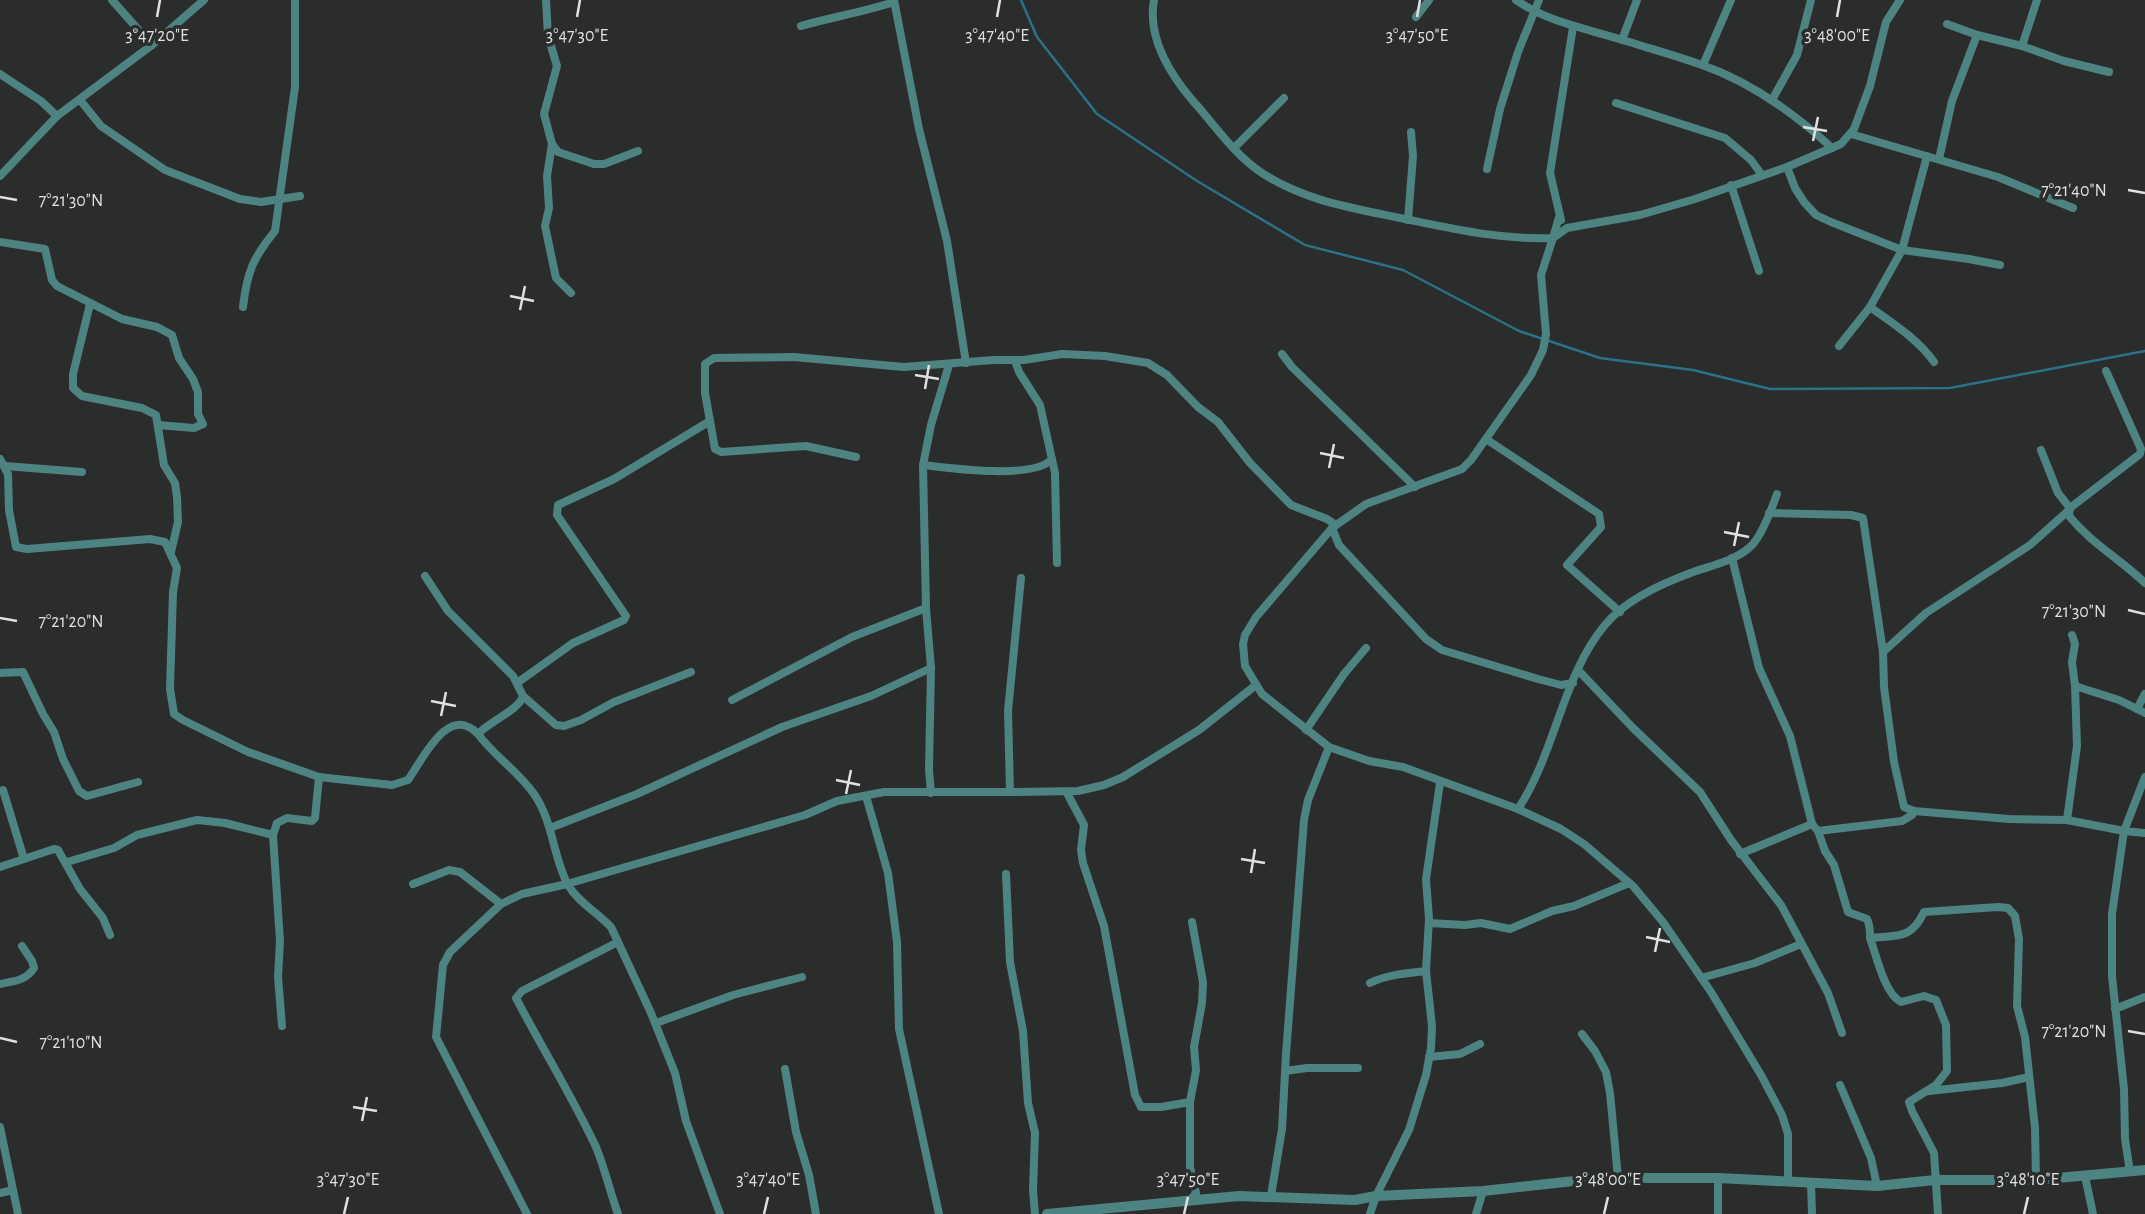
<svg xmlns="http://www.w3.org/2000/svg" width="2145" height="1214" viewBox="0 0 2145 1214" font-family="'Alegreya Sans',sans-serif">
	<rect width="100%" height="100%" fill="#2b2d2c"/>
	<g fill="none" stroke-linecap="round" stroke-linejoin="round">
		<path stroke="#2c7187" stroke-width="2.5" d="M1021 0 1037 37 1097 114 1197 181 1305 245 1403 270 1519 331 1600 358 1693 370 1770 389 1950 388 2145 351"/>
		<g stroke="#4d8381" stroke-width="8">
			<path d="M112 0 152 45"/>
			<path d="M546 0 548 36 557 66 544 114 552 144 558 152 594 164H604L638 151"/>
			<path d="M894 0 919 129 947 241 966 363"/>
			<path d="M1154 0C1147 38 1169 73 1193 101 1214 124 1233 153 1259 171 1303 201 1353 208 1405 219 1453 229 1502 240 1553 238L1559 217"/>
			<path d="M1516 0C1549 23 1589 29 1626 41 1651 49 1677 56 1702 65 1751 82 1794 113 1832 148"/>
			<path d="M1416 17 1429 0"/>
			<path d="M1947 24 1977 35 2022 46 2064 61 2109 72"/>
			<path d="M801 26C832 17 864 12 894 2"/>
			<path d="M1622 40 1637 0"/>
			<path d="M2022 46 2037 0"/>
			<path d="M1703 65 1731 0"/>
			<path d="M0 74 41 101 57 116"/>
			<path d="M80 100 101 126 165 170 240 199 261 202 300 196"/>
			<path d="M1772 100 1797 55 1811 0"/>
			<path d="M1616 103 1725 138 1751 160 1762 175"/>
			<path d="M1851 134 1998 177 2073 208"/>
			<path d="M552 144 547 176 549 208 545 226 556 278 571 293"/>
			<path d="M1234 148 1284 98"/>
			<path d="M1939 159 1952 101 1977 35"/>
			<path d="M1787 167 1795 188 1804 202 1816 215 1831 222 1902 250 1969 259 2000 265"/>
			<path d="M1487 169 1500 109 1518 52 1539 0"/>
			<path d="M0 176 57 116 152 45 204 0"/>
			<path d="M1731 185 1759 271"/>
			<path d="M1408 220 1413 156 1411 132"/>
			<path d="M1561 220 1550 173 1573 27"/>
			<path d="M0 242 45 249 52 280 57 286 122 319 157 327 172 335 179 358 193 379 198 392V414L203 424 194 428 158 425"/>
			<path d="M90 304 73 374V388L82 396 142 408 156 415 164 465 175 483 177 497 178 522 171 552"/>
			<path d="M243 307C247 272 253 258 275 231L295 87V0"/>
			<path d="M1870 307C1892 323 1918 339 1934 362"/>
			<path d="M1839 346 1870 307 1902 250 1927 156"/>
			<path d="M1282 354 1292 367 1415 487"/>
			<path d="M1015 361 1019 372 1040 405 1055 473 1057 563"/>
			<path d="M2106 371 2141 449 2140 454 2070 508 2069 516C2092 544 2120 559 2145 583"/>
			<path d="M1486 439 1599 514 1601 527 1567 565 1620 612"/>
			<path d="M2041 450 2058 493 2070 508"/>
			<path d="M856 457 806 446 721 452 715 449 705 393V364L714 358 794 357 904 367 993 360H1024L1062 354 1105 356 1148 363 1167 375 1198 407 1218 422 1250 463 1291 505 1327 519 1336 525"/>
			<path d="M0 459 8 474 9 510 16 547 27 549 150 539 165 542 177 568 173 592 170 689 174 714 183 720 248 752 319 777 392 785 408 780C423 759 448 703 478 734"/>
			<path d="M923 465C949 468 1034 480 1052 459"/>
			<path d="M5 466 82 472"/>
			<path d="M1769 513 1851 515 1863 518 1883 652 1884 687 1894 762 1904 807 1914 811 2009 819 2067 820 2124 831 2112 914V976L2124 1089 2125 1139 2130 1172"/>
			<path d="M1332 528 1339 545 1426 639 1442 650 1538 679 1561 685 1573 683"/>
			<path d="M1732 558 1759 668 1790 736 1812 824 1818 831 1825 851 1834 865 1848 912 1867 919C1871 927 1869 933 1871 941 1877 958 1885 994 1901 1002L1924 996 1936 1000 1946 1025 1947 1071 1936 1085 1909 1102 1912 1111 1934 1153 1938 1214"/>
			<path d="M425 576 448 611 513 676 523 696C519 710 490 721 478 734 494 756 518 771 534 794 553 821 553 857 568 885 578 902 598 913 611 927L651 1013 675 1073 686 1121 720 1214"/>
			<path d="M1021 578 1008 711 1010 792 1078 791 1104 785 1123 777 1199 730 1256 685"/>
			<path d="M2072 635 2075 644 2072 662 2075 686"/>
			<path d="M1883 652 1926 613 2030 545 2068 511"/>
			<path d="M1578 670 1633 728 1700 792 1731 840 1781 905 1828 993 1842 1033"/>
			<path d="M0 673 23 672 43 714 54 732 63 759 79 791 87 796 138 782"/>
			<path d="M517 683 573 643 624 620 626 616 557 515 558 505 614 479 710 421"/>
			<path d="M523 696 556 725 564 726 581 720 614 702 691 672"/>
			<path d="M732 700 852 637 926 608"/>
			<path d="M2137 709 2145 694"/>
			<path d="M1306 730 1344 674 1366 648"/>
			<path d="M2145 777 2124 831 2145 833"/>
			<path d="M3 790 24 859"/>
			<path d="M931 793 929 770 931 668 926 608 923 465 931 425 949 365"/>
			<path d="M1067 793 1084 825 1081 850 1083 863 1104 926 1135 1095 1141 1107H1161L1190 1102"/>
			<path d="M866 796 888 873 897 942 899 1029 939 1214"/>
			<path d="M1518 809C1555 754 1563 674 1605 625 1626 599 1665 582 1696 571 1714 565 1736 560 1750 547 1761 538 1772 508 1777 494"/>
			<path d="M2067 820 2077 746 2075 686 2119 700 2145 713"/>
			<path d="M550 828 637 794 782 727 871 696 931 668"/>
			<path d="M1818 831 1902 821 1912 815 1914 811"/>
			<path d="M1740 854 1812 824"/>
			<path d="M67 862 114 848 137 835 197 820 225 823 273 835"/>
			<path d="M0 867 54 849 58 850 80 889 103 918 110 935"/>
			<path d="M1006 874 1010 962 1023 1031 1028 1103 1035 1133 1033 1190 1035 1214"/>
			<path d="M413 884 449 870 460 872 501 904"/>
			<path d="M1429 923 1465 925 1481 923 1510 929 1552 911 1574 906 1629 883"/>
			<path d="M1870 938C1897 935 1911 940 1924 912L1998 907 2008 908 2015 916 2019 939 2017 1006 2025 1037 2035 1128 2036 1180"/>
			<path d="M1701 978 1755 963 1801 944"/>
			<path d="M1370 983C1386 975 1407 973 1426 971"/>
			<path d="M0 984C13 981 26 981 34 968L32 961 22 946"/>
			<path d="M2115 1009 2145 997"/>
			<path d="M656 1023 733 995 802 977"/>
			<path d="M282 1026 278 977 280 941 273 835 277 823 287 818 312 821 315 818 319 777"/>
			<path d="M1582 1034 1595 1051 1606 1072 1610 1093 1618 1178"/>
			<path d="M1429 1057 1460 1054 1480 1044"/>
			<path d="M785 1069 796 1132 809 1175 816 1214"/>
			<path d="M1285 1071 1307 1068H1358"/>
			<path d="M1840 1085 1871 1158 1877 1186"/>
			<path d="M1929 1091 2002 1083 2029 1077"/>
			<path d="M0 1127 18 1214"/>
			<path d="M2085 1176 2093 1214"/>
			<path d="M1788 1180V1134L1782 1115 1761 1075 1711 992 1663 922 1633 886 1584 844 1561 829 1518 809 1403 767 1369 761 1329 747 1262 694 1245 666 1243 644 1245 635 1256 617 1332 528 1366 504 1462 469 1471 460 1531 375 1543 350 1546 334 1541 275 1553 238 1567 228 1640 215 1695 199 1787 167 1841 144 1854 129 1870 86 1886 22 1900 0"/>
			<path d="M1811 1183 1812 1214"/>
			<path d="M0 1193 13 1190"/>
			<path d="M1271 1196 1282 1129 1286 1054 1304 820 1308 800 1329 747"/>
			<path d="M1191 1199 1196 1193 1190 1167V1102L1196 1070 1194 1047 1202 1003 1203 982 1192 922"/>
			<path d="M527 1214 436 1037 443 965 450 952 501 904 522 894 567 884 805 815 837 801 884 792H1010"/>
			<path d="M618 1214C610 1192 605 1169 596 1147 572 1096 542 1048 516 998L522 991 618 942"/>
			<path d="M1370 1214 1376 1196 1409 1130 1426 1075 1431 1048 1432 1026 1426 971 1429 919 1426 879 1440 783"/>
			<path d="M1476 1214 1483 1191"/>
			<path d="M1718 1214V1178"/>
		</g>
		<path stroke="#4d8381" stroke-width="10" d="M1047 1214 1239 1196 1355 1200 1376 1196 1483 1191 1601 1178H1718L1877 1186 1935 1180H2036L2145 1170"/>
	</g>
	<path fill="none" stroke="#dfe1e0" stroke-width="2.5" d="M157 17 160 0M577 17 580 0M997 17 1000 0M1417 17 1420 0M1837 17 1840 0M1803 127 1827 131M1813 141 1818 117M2128 190 2145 193M0 197 17 200M510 296 534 301M520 310 525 286M915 375 939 379M925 389 929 365M1320 453 1344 458M1329 468 1334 444M1724 532 1749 537M1734 546 1739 522M2128 610 2145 614M0 618 17 621M431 701 456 706M441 716 446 692M836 780 860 785M846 794 851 770M1241 859 1265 863M1251 873 1255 849M1646 937 1670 942M1655 952 1660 928M2128 1031 2145 1034M0 1038 17 1042M353 1107 377 1111M362 1121 367 1097M344 1214 348 1197M764 1214 768 1197M1184 1214 1188 1197M1604 1214 1608 1197M2024 1214 2028 1197"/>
	<g font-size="18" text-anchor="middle" fill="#dfe1e0" stroke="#2b2d2c" stroke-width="7" stroke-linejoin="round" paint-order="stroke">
		<text x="157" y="41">3°47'20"E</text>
		<text x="577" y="41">3°47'30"E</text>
		<text x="997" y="41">3°47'40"E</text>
		<text x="1837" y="41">3°48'00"E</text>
		<text x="1417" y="41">3°47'50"E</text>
		<text x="2074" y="196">7°21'40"N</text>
		<text x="71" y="206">7°21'30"N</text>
		<text x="2074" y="617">7°21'30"N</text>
		<text x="71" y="627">7°21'20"N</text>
		<text x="2074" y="1037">7°21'20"N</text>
		<text x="71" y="1048">7°21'10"N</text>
		<text x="348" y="1185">3°47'30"E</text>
		<text x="768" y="1185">3°47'40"E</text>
		<text x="1188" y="1185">3°47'50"E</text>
		<text x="1608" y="1185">3°48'00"E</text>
		<text x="2028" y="1185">3°48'10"E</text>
	</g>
</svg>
